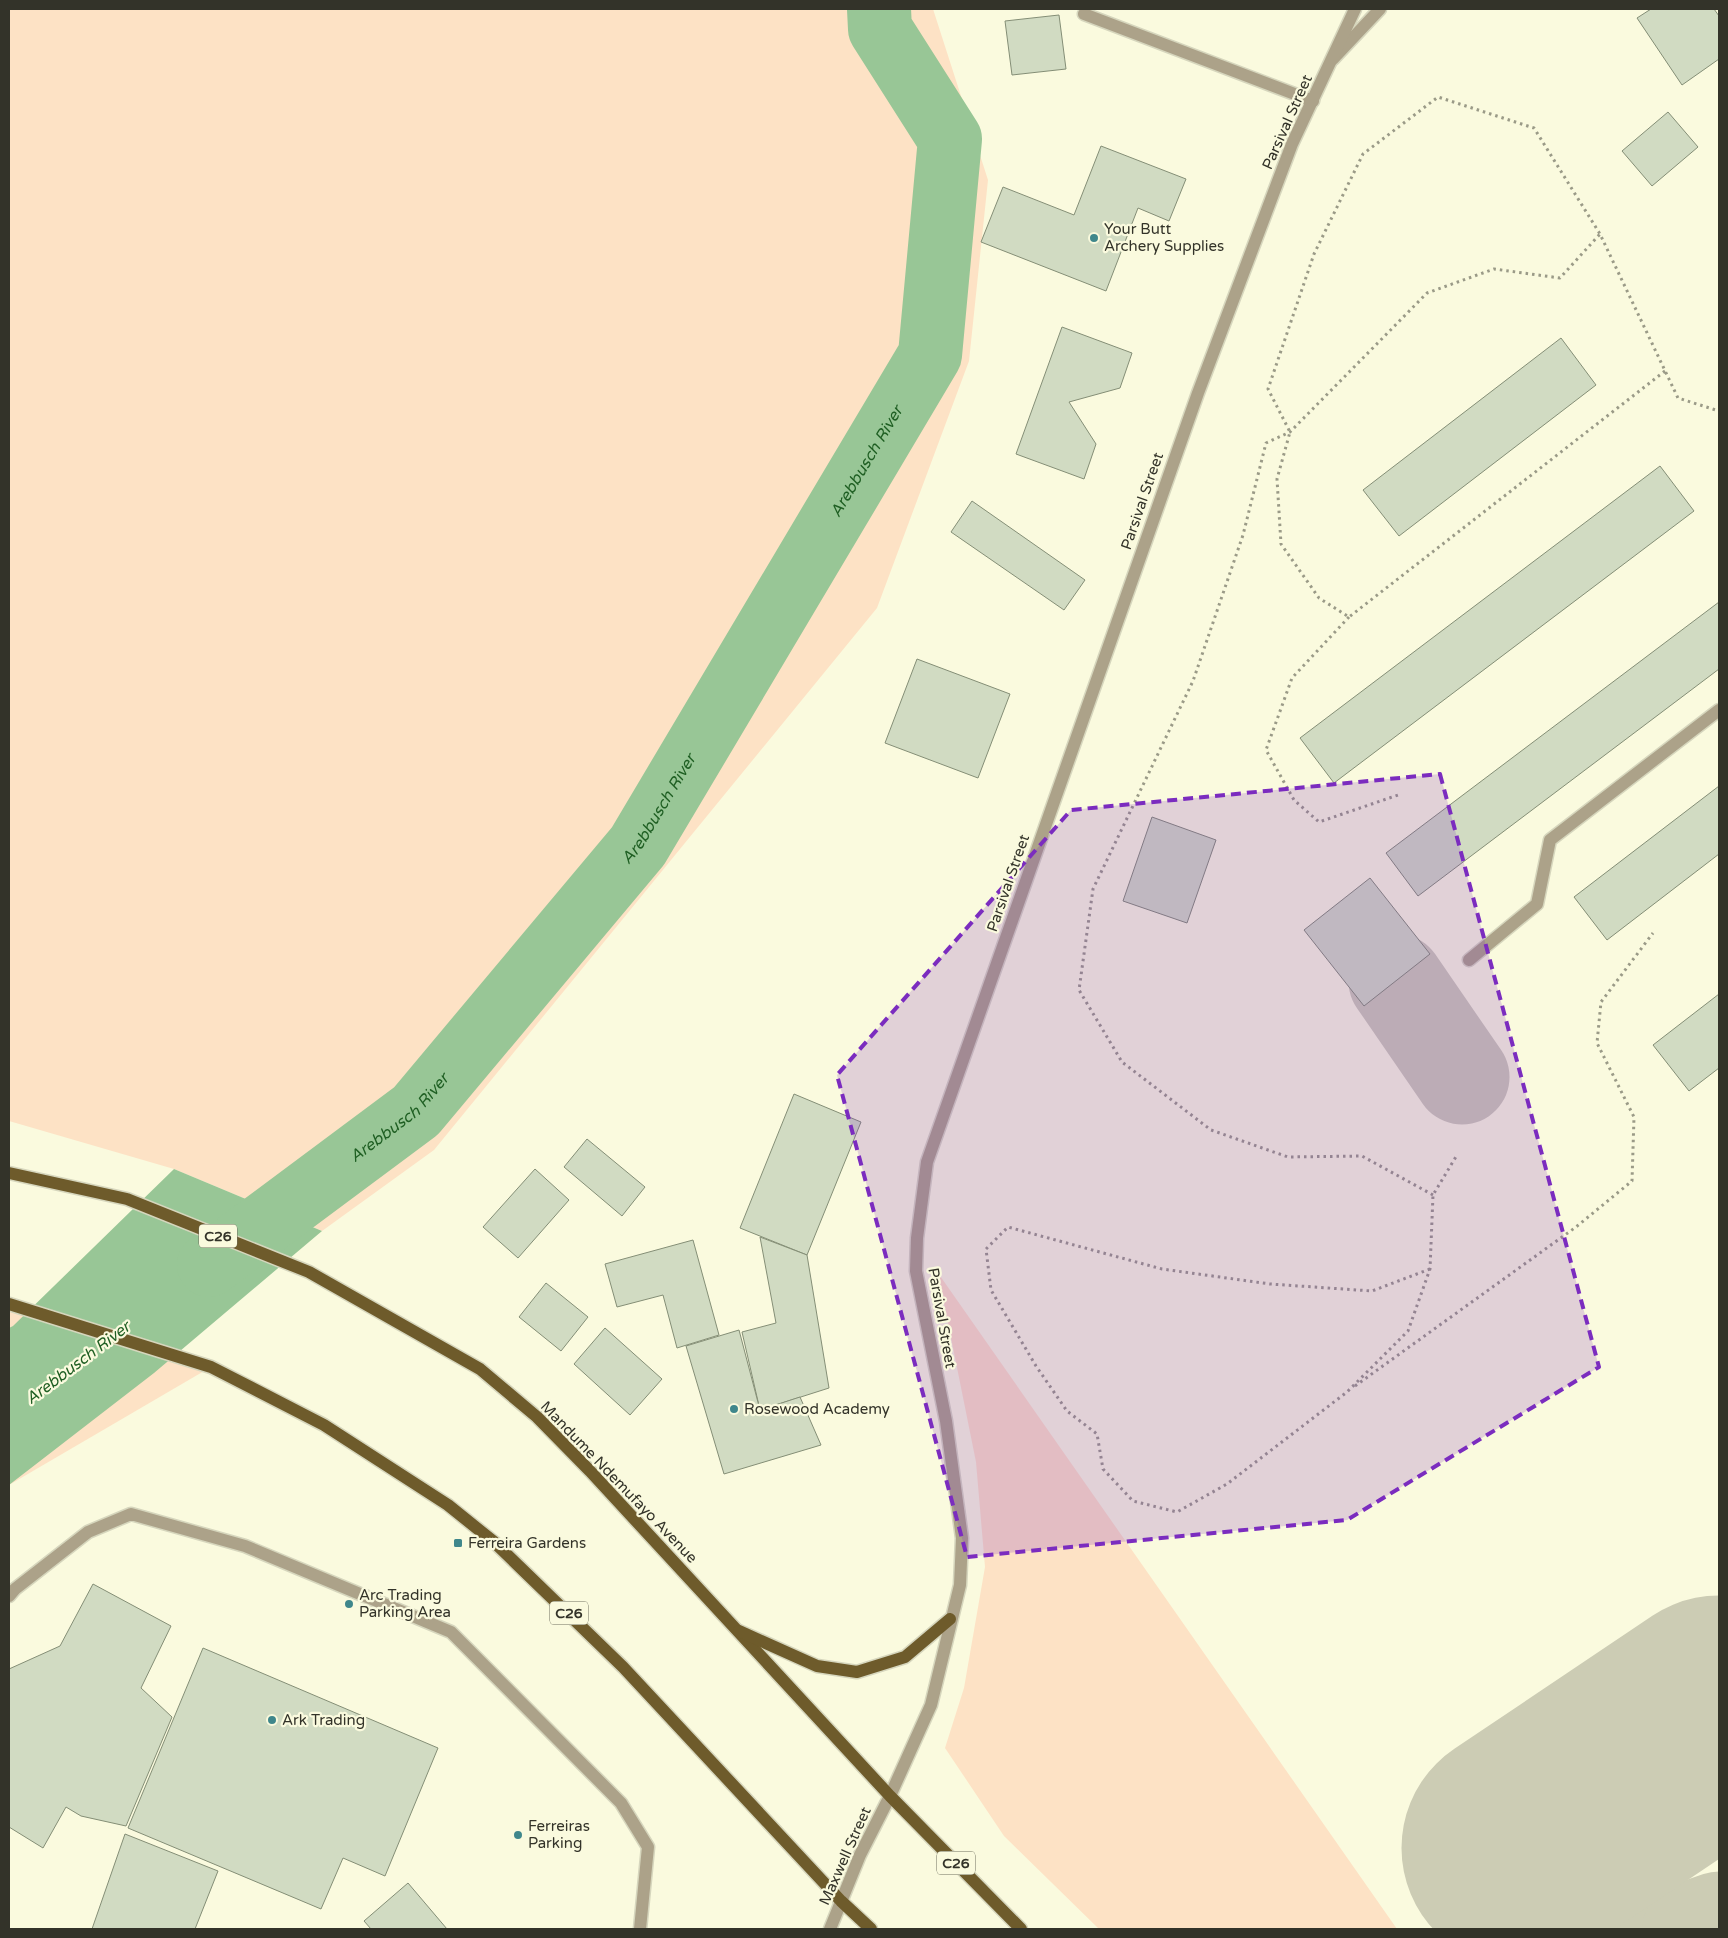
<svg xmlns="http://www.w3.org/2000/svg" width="1728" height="1938" viewBox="0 0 1728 1938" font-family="'Varela Round',sans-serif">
	<rect width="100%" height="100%" fill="#fafade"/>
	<g fill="#fde2c5">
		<path d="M9 9H933L988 180 969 361 877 608 434 1150 322 1231 174 1169 9 1121Z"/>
		<path d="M938 1273 1397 1929H1099L1004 1836 945 1748 964 1688 985 1567 976 1462Z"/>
		<path d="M9 1304 211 1367 9 1485Z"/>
	</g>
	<path fill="#98c696" d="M174 1169 322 1231 154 1373 9 1485V1328L13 1326Z"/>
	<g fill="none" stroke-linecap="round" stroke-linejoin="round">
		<path stroke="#98c696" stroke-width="10" d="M867 9 880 29"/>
		<path stroke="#98c696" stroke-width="64" id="s1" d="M209 1265 416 1111 638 846 930 355 950 139 880 29 879 9"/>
		<g stroke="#ccccb4" stroke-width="95">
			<path d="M1396 981 1462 1077"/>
			<path d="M1559 1823C1560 1873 1583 1915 1634 1929"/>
			<path d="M1690 1929 1719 1919"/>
		</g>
		<path stroke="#ccccb4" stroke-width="239" d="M1521 1848 1719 1715"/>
	</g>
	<g fill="#d1dbc2" stroke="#848e76">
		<path d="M1651 9H1714L1719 16V59L1682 85 1637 18Z"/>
		<path d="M1059 15 1066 69 1012 75 1005 21Z"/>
		<path d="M1668 112 1698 147 1652 186 1622 151Z"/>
		<path d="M1101 146 1186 179 1169 221 1138 208 1106 291 981 242 1003 187 1074 215Z"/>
		<path d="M1062 327 1132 353 1120 388 1069 402 1096 444 1084 479 1016 454Z"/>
		<path d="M1561 338 1596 385 1399 536 1363 490Z"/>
		<path d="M1660 466 1694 511 1334 783 1300 738Z"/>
		<path d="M972 501 1085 580 1064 610 951 532Z"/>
		<path d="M1719 602V669L1418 896 1386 853Z"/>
		<path d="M917 659 1010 694 978 778 885 743Z"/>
		<path d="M1719 786V854L1607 940 1574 897Z"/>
		<path d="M1152 817 1216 840 1187 923 1123 901Z"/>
		<path d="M1370 878 1430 954 1364 1006 1304 930Z"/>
		<path d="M1719 994V1068L1689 1091 1653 1045Z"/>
		<path d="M794 1094 861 1122 807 1255 740 1228Z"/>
		<path d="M587 1139 645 1187 622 1216 564 1167Z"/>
		<path d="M535 1169 569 1200 518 1258 483 1227Z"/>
		<path d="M760 1237 807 1255 829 1388 760 1410 742 1332 776 1323Z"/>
		<path d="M693 1240 719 1335 677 1348 663 1295 617 1307 605 1264Z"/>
		<path d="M546 1283 588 1317 561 1351 519 1317Z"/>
		<path d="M605 1328 662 1379 630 1415 574 1364Z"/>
		<path d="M739 1330 760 1410 800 1397 821 1445 724 1474 686 1346Z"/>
		<path d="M93 1584 171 1626 141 1688 172 1717 126 1826 81 1816 66 1807 43 1848 9 1827V1669L60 1646Z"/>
		<path d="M203 1648 438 1748 385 1876 343 1858 321 1909 128 1828Z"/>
		<path d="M125 1834 218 1871 195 1929H92Z"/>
		<path d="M408 1883 447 1929H371L364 1921Z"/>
	</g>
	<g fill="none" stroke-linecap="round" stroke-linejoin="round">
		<defs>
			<g id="service">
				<path d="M1084 14 1313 101"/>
				<path d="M1333 59 1380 9"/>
				<path d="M1469 960 1537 904 1550 840 1719 710"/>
				<path d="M9 1596 15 1589 88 1532 131 1514 245 1546 451 1632 621 1803 648 1847 640 1929"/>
			</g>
			<path id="minor" d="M830 1929 860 1855 890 1796 931 1705 960 1585 962 1538 946 1421 916 1271 917 1238 927 1162 1198 393 1292 144 1355 9"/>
			<g id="primary">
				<path d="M9 1173 127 1199 309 1272 480 1369 537 1417 590 1471 890 1796 1021 1929"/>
				<path d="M9 1304 211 1367 324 1425 448 1505 494 1542 623 1667 841 1901 871 1929"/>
				<path d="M739 1631 817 1666 857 1672 905 1657 950 1619"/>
			</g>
		</defs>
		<use href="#service" stroke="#d6d6bd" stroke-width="15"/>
		<use href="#minor" stroke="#d6d6bd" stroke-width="15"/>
		<use href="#primary" stroke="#d6d6bd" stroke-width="15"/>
		<g stroke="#9a9a87" stroke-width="3" stroke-dasharray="2.5 4" stroke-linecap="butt">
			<path d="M1665 371 1349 617 1319 598 1281 544 1277 479 1290 432 1268 389 1314 254 1363 154 1438 97 1534 128 1600 234 1678 398 1719 411"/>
			<path d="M1349 617 1292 678 1266 750 1294 800 1319 822 1401 794"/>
			<path d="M1433 1195 1362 1156 1288 1157 1211 1130 1122 1062 1079 990 1093 889 1193 681 1243 535 1266 443 1290 432 1427 293 1494 269 1560 278 1600 234"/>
			<path d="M1430 1269 1372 1291 1270 1284 1162 1269 1008 1227 986 1249 991 1290 1036 1366 1067 1411 1097 1434 1103 1469 1133 1501 1177 1512 1227 1484 1347 1392 1408 1331 1430 1269 1433 1195 1457 1155"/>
			<path d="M1355 1386 1576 1227 1632 1181 1634 1117 1597 1043 1601 1002 1653 933"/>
		</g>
		<use href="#service" stroke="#aca289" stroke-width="12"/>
		<use href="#minor" stroke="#aca289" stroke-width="12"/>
		<use href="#primary" stroke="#6e5b2b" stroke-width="12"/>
	</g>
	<path fill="#7b2cbf" fill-opacity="0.2" stroke="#7b2cbf" stroke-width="4" stroke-dasharray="10 6" stroke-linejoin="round" d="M1440 774 1599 1367 1347 1520 967 1557 837 1075 1071 810Z"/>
	<g fill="#3f878b" stroke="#fafade" stroke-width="2">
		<circle cx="1094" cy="238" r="5"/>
		<circle cx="734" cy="1409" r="5"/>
		<rect x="453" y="1538" width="10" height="10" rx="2.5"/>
		<circle cx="349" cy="1604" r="5"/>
		<circle cx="272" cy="1720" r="5"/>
		<circle cx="518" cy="1835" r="5"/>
	</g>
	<g text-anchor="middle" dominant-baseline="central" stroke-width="4.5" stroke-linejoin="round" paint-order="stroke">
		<g fill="#fafade" stroke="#6f6f5f" stroke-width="1">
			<rect x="199" y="1224.5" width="38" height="23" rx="4"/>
			<rect x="550" y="1601.5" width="38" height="23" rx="4"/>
			<rect x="937" y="1851.5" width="38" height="23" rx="4"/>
		</g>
		<g font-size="14" font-weight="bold" fill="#333329">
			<text x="218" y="1236">C26</text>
			<text x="569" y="1613">C26</text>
			<text x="956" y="1863">C26</text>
		</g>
		<g font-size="15" fill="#333329" stroke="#fafade">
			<text transform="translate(1287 122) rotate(-66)">Parsival Street</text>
			<text transform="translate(1142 501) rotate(-71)">Parsival Street</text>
			<text transform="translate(1008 883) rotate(-71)">Parsival Street</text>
			<text transform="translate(942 1318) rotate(80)">Parsival Street</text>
			<text transform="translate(619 1482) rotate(46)">Mandume Ndemufayo Avenue</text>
			<text transform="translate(845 1856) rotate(-66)">Maxwell Street</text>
		</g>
		<g font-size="15" fill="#333329" stroke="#fafade" text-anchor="start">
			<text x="1104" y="229">Your Butt<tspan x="1104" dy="17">Archery Supplies</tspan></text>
			<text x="744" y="1409">Rosewood Academy</text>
			<text x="468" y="1543">Ferreira Gardens</text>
			<text x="359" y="1595">Arc Trading<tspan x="359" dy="17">Parking Area</tspan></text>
			<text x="282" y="1720">Ark Trading</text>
			<text x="528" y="1826">Ferreiras<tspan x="528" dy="17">Parking</tspan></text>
		</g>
		<g font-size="16" font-style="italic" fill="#1f5f23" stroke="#fafade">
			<text stroke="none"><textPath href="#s1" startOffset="1051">Arebbusch River</textPath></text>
			<text stroke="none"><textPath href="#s1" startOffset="646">Arebbusch River</textPath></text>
			<text stroke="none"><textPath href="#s1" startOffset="241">Arebbusch River</textPath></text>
			<text transform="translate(78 1363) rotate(-37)">Arebbusch River</text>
		</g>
	</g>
	<rect width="1728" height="1938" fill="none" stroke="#333329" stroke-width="20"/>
</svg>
